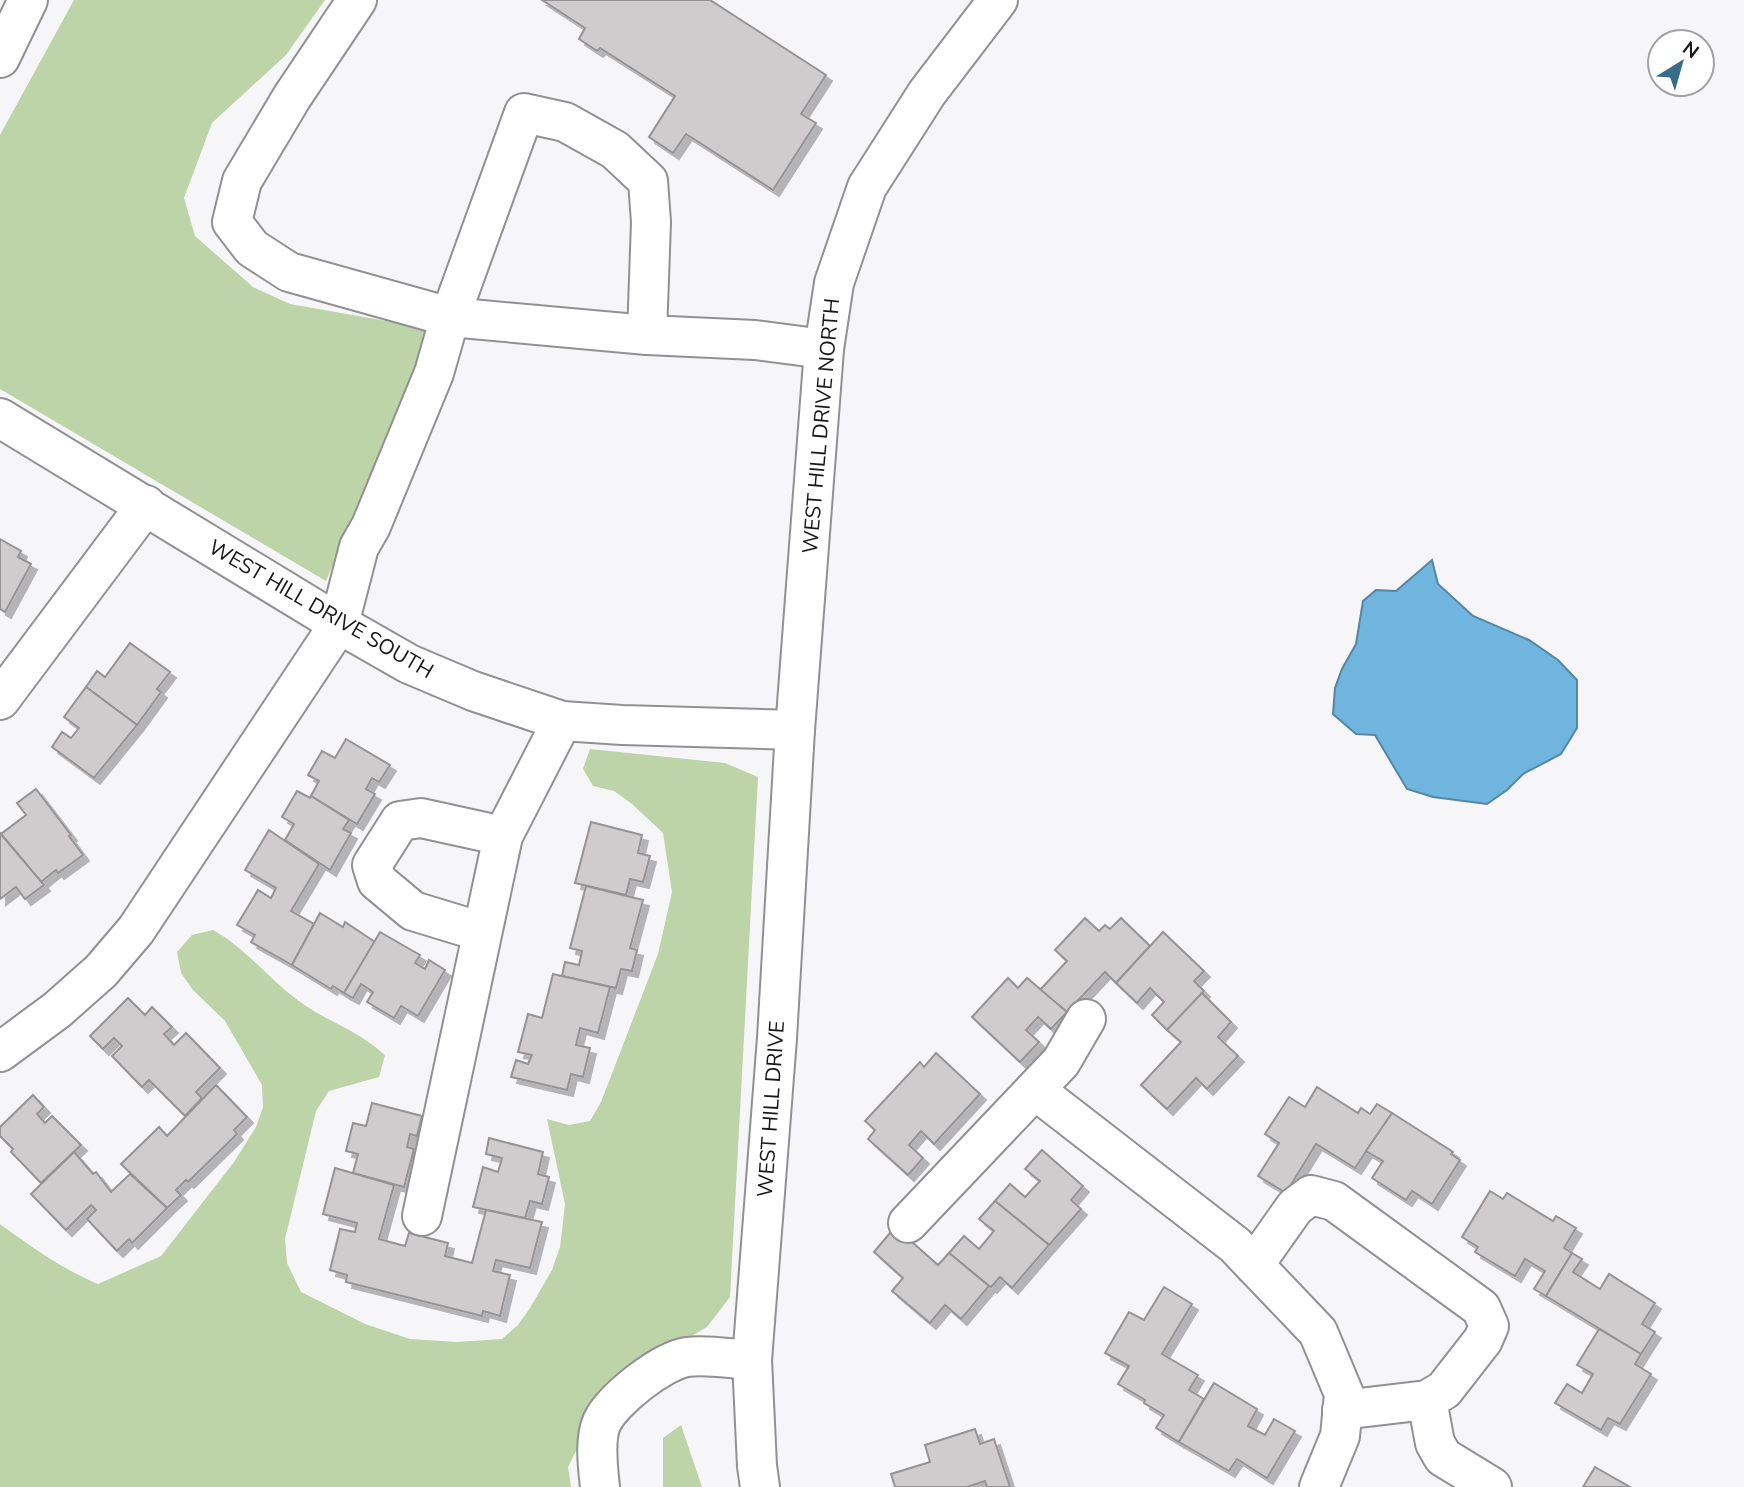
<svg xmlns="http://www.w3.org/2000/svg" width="1744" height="1487" viewBox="0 0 1744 1487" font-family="'Nunito Sans',sans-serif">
	<defs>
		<filter id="shadow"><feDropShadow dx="6" dy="6" stdDeviation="0" flood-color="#0004"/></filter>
	</defs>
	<rect width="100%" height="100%" fill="#f6f6f8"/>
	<g fill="#bcd4a8">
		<path d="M74 0H325L286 55 212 123 184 198 195 236 253 287 290 304 432 329 326 581 0 389V135Z"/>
		<path d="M590 749 725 763 758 777 730 1297 707 1327 609 1385 568 1467 571 1487H0V1224C32 1247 62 1269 98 1284L161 1256 234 1162 256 1127 263 1107 262 1085 225 1021 193 990 181 973 177 952 192 935 213 930C248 949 272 984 306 1006 335 1025 357 1030 385 1055L379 1077 329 1091 316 1111 285 1239 287 1263 301 1292 365 1324 410 1339 457 1342 502 1339 518 1325 530 1308 552 1270 560 1247 565 1204 547 1119 569 1125 590 1121 601 1102 658 954 672 892 663 833 632 804 614 791 593 786 583 769Z"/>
		<path d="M681 1425 702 1487H663V1438Z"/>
	</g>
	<path fill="#6fb5de" stroke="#5586a3" stroke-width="2" d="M1432 560 1438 584 1473 616 1529 640 1558 660 1577 680V728L1561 754 1523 774 1507 790 1487 804 1433 797 1407 789 1375 735 1356 734 1333 714 1335 688 1342 669 1356 644 1363 601 1376 590 1396 591Z"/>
	<g fill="#cfcccd" stroke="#959394" stroke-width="2" filter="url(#shadow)">
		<path d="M542 0H710L826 75 801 114 816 123 773 190 686 134 673 153 649 137 675 96 600 48 597 51 579 39 585 28Z"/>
		<path d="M0 539 21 551 18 557 31 564 5 612 0 609Z"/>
		<path d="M130 643 170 672 157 689 161 692 137 725 86 687 97 671 105 677Z"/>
		<path d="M86 687 137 725 94 778 52 747 62 732 71 738 79 728 64 717Z"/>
		<path d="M346 739 390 765 379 782 372 778 366 789 375 794 357 824 311 796 319 781 308 775 322 751 335 758Z"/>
		<path d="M36 789 71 835 69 836 83 855 58 873 56 870 41 882 1 834 26 815 17 803Z"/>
		<path d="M297 791 310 798 311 796 349 820 343 829 351 833 330 870 285 840 294 824 282 817Z"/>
		<path d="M591 822 642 835 638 853 650 856 643 882 630 879 626 895 575 883Z"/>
		<path d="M269 830 319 864 291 911 314 924 292 965 251 942 255 935 237 925 258 890 271 898 276 888 245 870Z"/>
		<path d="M0 833 44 885 25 899 16 887 0 899Z"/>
		<path d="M586 886 643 900 630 948 637 950 632 971 621 969 616 988 562 976 565 962 579 965 582 951 570 948Z"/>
		<path d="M320 913 343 927 345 922 375 942 344 993 333 986 331 989 292 965Z"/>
		<path d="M1085 918 1099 931 1105 925 1110 929 1121 918 1150 946 1116 983 1105 972 1067 1012 1040 990 1067 961 1055 950Z"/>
		<path d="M380 932 420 955 415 963 425 969 429 960 445 970 418 1016 401 1006 394 1018 367 1002 373 992 361 984 353 998 344 993Z"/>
		<path d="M1163 932 1204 971 1194 981 1204 991 1167 1030 1152 1015 1164 1002 1150 988 1137 1003 1116 983Z"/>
		<path d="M553 974 610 987 598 1033 580 1028 576 1045 590 1048 583 1077 571 1074 567 1090 511 1077 516 1060 528 1064 532 1055 518 1052 528 1014 542 1018Z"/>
		<path d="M1008 978 1018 988 1027 978 1067 1012 1051 1029 1038 1017 1026 1030 1039 1042 1020 1062 972 1017Z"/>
		<path d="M1202 993 1231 1022 1218 1037 1238 1056 1207 1089 1196 1078 1167 1109 1141 1085 1181 1042 1167 1030Z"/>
		<path d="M128 998 145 1015 152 1007 172 1027 164 1034 174 1045 186 1033 220 1068 196 1092 202 1098 185 1116 149 1080 142 1087 112 1056 122 1046 114 1038 103 1049 90 1036Z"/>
		<path d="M936 1053 980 1094 934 1144 921 1131 909 1145 923 1158 908 1175 868 1139 875 1130 865 1121 920 1062 924 1067Z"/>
		<path d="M216 1085 247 1117 234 1130 237 1134 188 1182 186 1180 176 1190 181 1195 167 1208 121 1164 159 1127 167 1136Z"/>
		<path d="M1317 1087 1358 1113 1361 1108 1370 1114 1377 1104 1392 1113 1355 1168 1316 1144 1286 1193 1258 1176 1279 1143 1265 1134 1289 1097 1305 1107Z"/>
		<path d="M33 1095 44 1107 37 1114 45 1123 52 1116 81 1145 41 1183 11 1152 13 1149 0 1136V1127Z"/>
		<path d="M372 1103 422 1116 417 1136 410 1134 407 1147 414 1149 404 1187 353 1173 358 1154 346 1151 353 1123 366 1126Z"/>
		<path d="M1392 1113 1453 1152 1451 1154 1460 1160 1432 1204 1412 1191 1406 1200 1372 1178 1383 1161 1366 1151Z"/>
		<path d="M489 1138 543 1152 538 1174 549 1177 542 1204 530 1201 525 1218 473 1207 483 1167 498 1172 502 1158 486 1154Z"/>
		<path d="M1042 1150 1083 1186 1071 1200 1081 1209 1049 1245 995 1201 1010 1184 1025 1197 1040 1181 1025 1169Z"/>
		<path d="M74 1152 93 1174 96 1172 111 1192 130 1174 167 1208 132 1243 129 1239 117 1251 87 1219 96 1210 91 1205 66 1230 31 1194Z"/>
		<path d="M335 1168 394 1185 379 1239 405 1246 409 1233 448 1243 445 1256 472 1263 486 1210 542 1222 530 1268 496 1260 493 1271 510 1275 500 1316 483 1311 482 1316 346 1282 347 1275 330 1270 340 1229 355 1232 357 1223 323 1214Z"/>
		<path d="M1490 1191 1503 1199 1507 1193 1553 1221 1556 1216 1576 1228 1564 1248 1572 1253 1546 1296 1534 1289 1545 1271 1525 1259 1515 1276 1475 1252 1478 1247 1462 1237Z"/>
		<path d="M995 1201 1049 1245 1012 1288 1000 1277 991 1287 989 1286 949 1253 964 1236 979 1249 994 1231 979 1219Z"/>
		<path d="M895 1227 938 1265 949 1253 989 1286 961 1319 945 1305 930 1323 892 1291 903 1278 874 1252Z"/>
		<path d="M1572 1253 1582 1259 1573 1272 1600 1289 1609 1274 1655 1303 1642 1324 1655 1332 1641 1354 1546 1296Z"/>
		<path d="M1164 1287 1192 1304 1162 1354 1198 1375 1189 1390 1204 1399 1179 1442 1156 1428 1164 1415 1144 1403 1145 1400 1118 1384 1129 1366 1105 1353 1129 1312 1144 1320Z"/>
		<path d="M1599 1329 1641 1354 1635 1364 1651 1374 1620 1424 1608 1418 1601 1430 1555 1403 1567 1384 1582 1393 1593 1374 1577 1365Z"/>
		<path d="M1214 1383 1257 1409 1248 1426 1265 1435 1274 1419 1295 1431 1267 1478 1237 1459 1229 1471 1179 1442Z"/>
		<path d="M975 1429 980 1444 994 1439 1010 1487H987L985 1481 967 1487H895L891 1474 930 1462 925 1445Z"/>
		<path d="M1595 1467 1630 1487H1583Z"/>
	</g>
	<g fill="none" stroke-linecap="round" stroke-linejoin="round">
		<defs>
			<g id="minor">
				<path d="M357 0 292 97 242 181 232 222 252 248 289 272 450 317 647 335 755 340 824 349"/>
				<path d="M0 58 28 0"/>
				<path d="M0 418 339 624 409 664 473 691 562 721 622 725 795 730"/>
				<path d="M0 700 146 505"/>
				<path d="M482 932 413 911 377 881 372 865 400 821 421 818 503 836"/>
				<path d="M0 1052 57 1010 101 971 136 930 339 624 359 547 371 526 434 373 450 317 524 113 565 122 615 150 648 181 651 222 647 335"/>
				<path d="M1035 1090 1235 1245 1318 1332 1344 1394 1340 1436 1319 1487"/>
				<path d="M422 1216 503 836 562 721"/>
				<path d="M908 1223 1061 1062 1086 1019"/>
				<path d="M1254 1265 1295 1207 1311 1195 1334 1201 1481 1308 1489 1326 1483 1340 1444 1390 1427 1400 1342 1410"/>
				<path d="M1427 1400 1435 1443 1443 1457 1492 1487"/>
				<path d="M600 1487C598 1469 594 1439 602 1422 613 1399 662 1361 687 1357 707 1354 731 1359 752 1360"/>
				<path d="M760 1487 757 1466 752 1360 777 1038 795 730 824 349 834 283 867 187 927 93 998 0"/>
			</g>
		</defs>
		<use href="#minor" stroke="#919092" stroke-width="42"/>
		<use href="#minor" stroke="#fff" stroke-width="38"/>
	</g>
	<g text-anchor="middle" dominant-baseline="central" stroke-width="6" stroke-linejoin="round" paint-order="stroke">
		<g font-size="21" fill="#171718" stroke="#fff">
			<text transform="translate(821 426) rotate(-85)">WEST HILL DRIVE NORTH</text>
			<text transform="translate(321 609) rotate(30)">WEST HILL DRIVE SOUTH</text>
			<text transform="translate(771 1109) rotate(-86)">WEST HILL DRIVE</text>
		</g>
	</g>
	<g transform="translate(1681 63) rotate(37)"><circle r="33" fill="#ffffff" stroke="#a2a2a3" stroke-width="2"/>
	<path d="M0-5L12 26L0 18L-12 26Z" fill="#386d89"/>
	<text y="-10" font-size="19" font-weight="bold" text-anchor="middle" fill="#171718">N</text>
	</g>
</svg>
